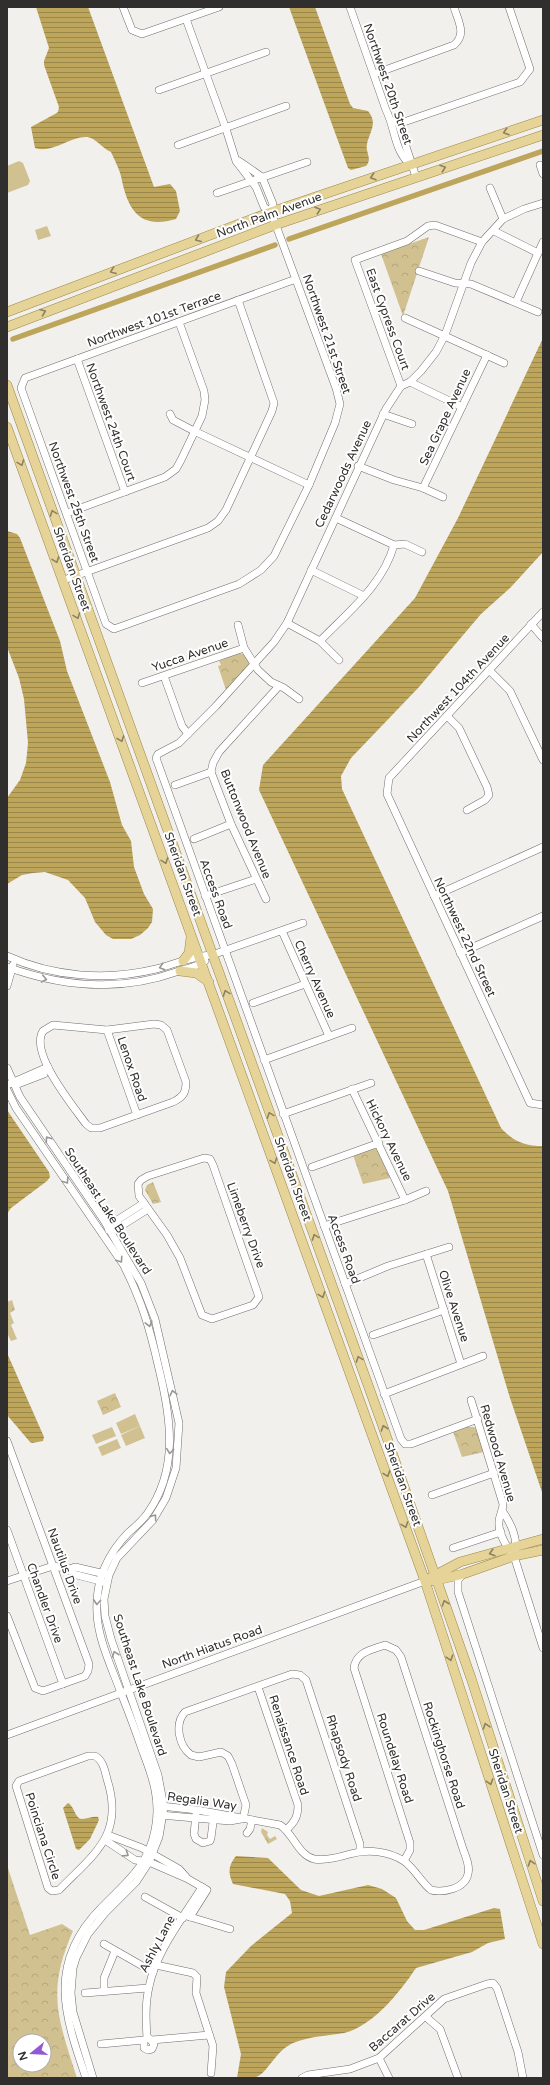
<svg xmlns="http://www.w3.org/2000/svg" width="550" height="2085" viewBox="0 0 550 2085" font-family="'Varela Round',sans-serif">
	<defs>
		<pattern id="park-crowns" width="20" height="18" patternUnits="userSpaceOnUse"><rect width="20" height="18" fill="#d1c191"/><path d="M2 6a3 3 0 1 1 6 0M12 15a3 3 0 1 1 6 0" fill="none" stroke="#b4a67d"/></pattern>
		<pattern id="water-rules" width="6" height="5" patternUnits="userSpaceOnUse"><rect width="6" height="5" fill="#bda55b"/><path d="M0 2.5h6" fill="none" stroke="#9a874c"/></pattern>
	</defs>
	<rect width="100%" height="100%" fill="#f1f0ec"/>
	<g fill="#d1c191">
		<path d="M19 161 23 163 30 181 28 185 7 193V166Z"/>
		<path d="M47 226 51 236 38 240 35 230Z"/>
		<path d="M135 1414 140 1426 121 1434 116 1423Z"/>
		<path d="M140 1426 145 1438 126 1446 121 1435Z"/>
		<path d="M112 1427 116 1436 96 1444 92 1435Z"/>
		<path d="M117 1439 121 1448 102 1456 98 1447Z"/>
	</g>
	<g fill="url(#park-crowns)" fill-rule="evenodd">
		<path d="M429 237 403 316 381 254Z"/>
		<path d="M239 653 246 655 250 662 249 665 226 690 218 666 221 665 219 661Z"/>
		<path d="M373 1148 378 1150 390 1178 363 1184 353 1155Z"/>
		<path d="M153 1182 161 1202 153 1204 145 1190 147 1185Z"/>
		<path d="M12 1300 15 1310 10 1313 14 1323 11 1325 17 1339 11 1341 7 1333V1302Z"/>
		<path d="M115 1393 121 1407 103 1415 97 1401Z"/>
		<path d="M467 1427H474L476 1429 484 1452 462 1457 453 1432Z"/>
		<path d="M262 1828 268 1832 267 1835 270 1839 275 1836 277 1839 268 1844 261 1832Z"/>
		<path d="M7 1865 30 1935 62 1924 73 1931C46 1992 58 2018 77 2078H7ZM20 2041H44V2065H20Z"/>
	</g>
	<g fill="url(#water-rules)">
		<path d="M36 7H88L154 187 170 184 176 191 180 211 176 219C142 229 129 213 122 181 121 172 115 161 111 152 103 149 96 138 87 137 69 136 53 154 35 148L31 127 55 114 58 112 59 107 44 65V61L49 48Z"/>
		<path d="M289 7H315L350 104 353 108 368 111C378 123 370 131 367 144 365 152 373 159 366 166L351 170 348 168Z"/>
		<path d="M543 338V552L511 587 481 614 419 687 351 758 341 776 342 789 501 1128C514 1142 525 1146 543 1146V1495L510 1398 448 1191 259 790 263 765 415 598 458 518Z"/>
		<path d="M7 531 17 534 20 538 60 641 67 671 110 782 122 825 131 841 134 867 144 894 153 909 152 922 148 928 140 935 131 939H113L106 935 95 922 85 898 68 880 45 872 33 873 22 875 7 884V798L20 780 26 763 28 743 24 699 19 678 7 647Z"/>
		<path d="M7 1110 49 1172 50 1177 47 1181 11 1208 7 1214Z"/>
		<path d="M7 1353 44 1437 43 1441 32 1443 30 1442 7 1415Z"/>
		<path d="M68 1803C75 1807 75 1819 82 1819 88 1819 93 1816 98 1817L99 1820 90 1839 79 1850 76 1849 63 1808Z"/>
		<path d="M236 1856 268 1858 301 1890 319 1896 368 1885 382 1889 396 1898 407 1921 415 1930H424L494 1908 500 1909 505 1939 488 1943 472 1952 416 1968C400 1992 373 2026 344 2033 327 2036 310 2036 293 2043 275 2051 267 2074 256 2077 250 2079 243 2078 237 2078L241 2054 224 1987 226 1972 251 1946 292 1913 290 1901 285 1894 233 1884C228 1873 228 1866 236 1856Z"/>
	</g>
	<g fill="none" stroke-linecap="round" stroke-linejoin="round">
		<g stroke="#bda55b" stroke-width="5.5">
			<path d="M289 239 543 151"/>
			<path d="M13 339 275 245"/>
		</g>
		<defs>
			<g id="minor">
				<path d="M123 7 132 30 142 34 219 7"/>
				<path d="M350 7 386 110C395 127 394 151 410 164"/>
				<path d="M186 19 226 129 236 161 256 187 264 207 271 212 336 388 340 404 335 423 309 485 274 556 261 570 239 584 114 629 106 624 21 388 25 378 296 279"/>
				<path d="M374 74 454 45C467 34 458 21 454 7"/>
				<path d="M159 90 266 52"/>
				<path d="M392 121 401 123 520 82 530 69 509 7"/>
				<path d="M398 122 416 177"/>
				<path d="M178 145 286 106"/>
				<path d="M239 161 262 177 273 204 271 212"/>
				<path d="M540 165 543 174"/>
				<path d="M490 188 503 219"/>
				<path d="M217 193 307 162"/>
				<path d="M494 231 538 253"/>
				<path d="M419 271 455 283 471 284 538 312"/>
				<path d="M516 302 543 242"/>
				<path d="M405 318 504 363"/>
				<path d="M77 359 125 492"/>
				<path d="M410 382 462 407"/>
				<path d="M401 386 355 260 407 241 428 226 435 225 482 242"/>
				<path d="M170 414 173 420 194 431 309 485"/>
				<path d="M383 414 412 424"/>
				<path d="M358 466 394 480 423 488 443 497"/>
				<path d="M423 488 487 355"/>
				<path d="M67 513 165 477 176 469 181 460 202 416 205 400 204 391 179 322"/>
				<path d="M336 518 394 545 405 544 422 552"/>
				<path d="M311 570 364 596"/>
				<path d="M64 580 208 528 218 521 226 510 272 411 274 403 238 300"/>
				<path d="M543 612 389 778 387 794 530 1103 543 1105"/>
				<path d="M287 623 320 641 339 660"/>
				<path d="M531 624 543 638"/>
				<path d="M238 625 244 648 258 670 271 682 284 688 299 699"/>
				<path d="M320 641C348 612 383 585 394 545"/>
				<path d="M489 670 510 691 543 760"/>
				<path d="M164 676 182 726 188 734"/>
				<path d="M142 683 244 648"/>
				<path d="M447 716 459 728 487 787 489 795 485 800 467 810"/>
				<path d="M175 785 211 772"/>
				<path d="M194 839 231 824"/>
				<path d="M205 896 256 879"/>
				<path d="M434 896 543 847"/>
				<path d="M266 899 231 824 211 772 213 763 219 752 279 686"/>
				<path d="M282 931 329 1036"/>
				<path d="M460 953 543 916"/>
				<path d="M7 956C53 977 107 981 156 969 175 964 193 956 212 955L303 923"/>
				<path d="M7 967C63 987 120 992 176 972 185 969 197 967 205 961"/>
				<path d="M7 986 13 965"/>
				<path d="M253 1003 305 984"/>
				<path d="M154 1024 161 1025 167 1030 186 1082C186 1093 183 1097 173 1102L100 1128H91L86 1124C73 1106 29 1053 43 1031L53 1025 107 1030Z"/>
				<path d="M107 1030 137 1115"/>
				<path d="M264 1060 352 1028"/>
				<path d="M7 1068 20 1097 103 1219 141 1283 155 1319 179 1423 176 1468 166 1498 153 1520 117 1558 109 1575 104 1599 105 1616 111 1639 158 1775 164 1807 159 1837 149 1862 136 1882 105 1913 88 1934 76 1958 73 1968 71 1993 73 2012 93 2078"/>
				<path d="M12 1083 18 1084 44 1074"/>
				<path d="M7 1085 48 1067"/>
				<path d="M352 1089 405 1200"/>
				<path d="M7 1090 16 1108 123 1264C142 1301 150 1329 159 1369 171 1418 179 1470 147 1514 142 1521 135 1527 128 1533 107 1555 95 1581 97 1613 98 1640 112 1668 121 1693 129 1713 136 1732 143 1752 153 1778 161 1801 155 1830 148 1867 125 1883 101 1908 47 1963 64 2014 86 2078"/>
				<path d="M283 1114 371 1083"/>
				<path d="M204 1158 210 1159 213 1165 259 1297 253 1305 212 1319 202 1315 180 1258 167 1235 139 1196 138 1184 141 1180 148 1176Z"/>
				<path d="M312 1167 379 1143"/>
				<path d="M324 1226 405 1200 426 1191"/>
				<path d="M109 1230H115L148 1209"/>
				<path d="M109 1230 111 1224 144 1203"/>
				<path d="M426 1254 461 1364"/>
				<path d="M345 1284 388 1266 449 1247"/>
				<path d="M373 1335 444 1310"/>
				<path d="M384 1394 483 1356"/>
				<path d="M471 1400 503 1504C503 1511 499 1515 499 1522 498 1533 507 1548 514 1556L543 1648"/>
				<path d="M478 1419 411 1444H405L401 1439 156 758 158 754 179 743 216 706 274 642 287 623 386 409 401 386 410 382 421 371 436 352 445 335 471 263 482 242 503 219 524 209 543 203"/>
				<path d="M7 1441 89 1664 88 1671 85 1676 43 1691 35 1688 7 1616"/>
				<path d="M432 1495 494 1473"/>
				<path d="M503 1512C510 1522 518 1538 515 1551"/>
				<path d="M7 1530 63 1684"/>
				<path d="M453 1548 501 1532"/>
				<path d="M70 1569 73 1574 104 1582"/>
				<path d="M463 1574 458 1580V1592L543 1855"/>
				<path d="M7 1581 53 1566 70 1569 75 1567 105 1574"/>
				<path d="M258 1687 298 1805C298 1816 295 1822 287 1829"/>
				<path d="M7 1735 425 1581"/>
				<path d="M88 1756H95C103 1760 105 1771 107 1779 125 1835 94 1854 59 1890L52 1891 48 1888 16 1786 19 1781Z"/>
				<path d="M161 1806 197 1810 280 1825C293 1833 298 1855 314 1859 325 1861 340 1857 350 1854 368 1849 388 1851 404 1861 415 1869 421 1882 431 1890 443 1893 465 1889 468 1874 470 1866 466 1857 463 1849L401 1657 396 1650 385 1645C371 1650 356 1652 354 1668L410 1843V1850L404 1861"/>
				<path d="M196 1814 194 1834 196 1839 203 1843 210 1841 211 1838 214 1815"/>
				<path d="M160 1815 230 1821 241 1819"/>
				<path d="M243 1819 246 1805 232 1764 228 1756 221 1752 199 1757 191 1755C179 1746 174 1724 185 1712L292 1674 300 1675 306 1680 360 1844V1851"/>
				<path d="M247 1833 250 1829 252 1820"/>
				<path d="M108 1835 142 1848 179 1869 188 1879 207 1890 190 1917"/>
				<path d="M105 1840 135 1860 149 1862 186 1878"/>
				<path d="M145 1897 183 1918"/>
				<path d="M187 1916 230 1929"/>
				<path d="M104 1944 153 1972"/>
				<path d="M156 1965 193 1973 197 1977 196 1993 213 2046 211 2073"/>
				<path d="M104 1991V1978L115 1951"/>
				<path d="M85 1993 148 1988"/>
				<path d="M426 2017 440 2029 458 2078"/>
				<path d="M147 2038C146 2021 145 2004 149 1987 156 1951 183 1918 202 1887"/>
				<path d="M152 2040 209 2035"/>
				<path d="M101 2044 144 2040 149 2038 154 2044 152 2049 148 2050 144 2048V2040"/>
				<path d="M379 2058 389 2078"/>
				<path d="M302 2078 308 2075 350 2069 379 2058 444 1999 487 1984 493 1983 497 1988 518 2052 523 2078"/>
			</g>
			<g id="major">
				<path d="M7 312 271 212 543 120"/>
				<path d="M7 327 275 225 543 135"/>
				<path d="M7 385 381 1421 471 1678 543 1901"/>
				<path d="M7 427 425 1581 543 1944"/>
				<path d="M183 961 189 953 191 937"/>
				<path d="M180 971 196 973 209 982"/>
				<path d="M430 1578 460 1562 543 1539"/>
				<path d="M433 1581 463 1574 514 1556 543 1550"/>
			</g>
		</defs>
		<use href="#minor" stroke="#706e6b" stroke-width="8"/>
		<use href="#major" stroke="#9b8746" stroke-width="10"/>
		<use href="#minor" stroke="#fff" stroke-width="7"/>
		<use href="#major" stroke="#e6d398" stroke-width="9"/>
	</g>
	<defs><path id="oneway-chevron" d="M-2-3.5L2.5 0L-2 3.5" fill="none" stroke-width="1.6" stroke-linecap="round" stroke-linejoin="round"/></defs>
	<g stroke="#8b8163">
		<use href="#oneway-chevron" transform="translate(506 132) rotate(162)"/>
		<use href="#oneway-chevron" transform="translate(443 168) rotate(-19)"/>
		<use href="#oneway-chevron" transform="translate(373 177) rotate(162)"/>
		<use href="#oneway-chevron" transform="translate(318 210) rotate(-19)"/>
		<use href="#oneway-chevron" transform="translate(198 239) rotate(159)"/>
		<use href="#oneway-chevron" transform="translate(113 271) rotate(159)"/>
		<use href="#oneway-chevron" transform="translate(43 312) rotate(-21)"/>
		<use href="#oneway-chevron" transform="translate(21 463) rotate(70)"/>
		<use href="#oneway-chevron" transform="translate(53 513) rotate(-110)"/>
		<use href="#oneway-chevron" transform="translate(56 560) rotate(70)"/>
		<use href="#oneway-chevron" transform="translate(77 616) rotate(70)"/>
		<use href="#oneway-chevron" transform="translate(121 739) rotate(70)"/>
		<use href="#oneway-chevron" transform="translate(165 861) rotate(70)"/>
		<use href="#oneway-chevron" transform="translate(226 993) rotate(-110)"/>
		<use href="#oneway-chevron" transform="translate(270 1115) rotate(-110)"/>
		<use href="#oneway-chevron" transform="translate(274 1161) rotate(70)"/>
		<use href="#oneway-chevron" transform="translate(315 1237) rotate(-110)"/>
		<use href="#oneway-chevron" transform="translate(322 1295) rotate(70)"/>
		<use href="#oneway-chevron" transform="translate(359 1359) rotate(-110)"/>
		<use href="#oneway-chevron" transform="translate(384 1428) rotate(-109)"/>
		<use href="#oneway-chevron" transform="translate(387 1474) rotate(70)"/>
		<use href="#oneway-chevron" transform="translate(405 1525) rotate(70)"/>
		<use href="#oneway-chevron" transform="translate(492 1553) rotate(163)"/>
		<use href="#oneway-chevron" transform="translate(445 1603) rotate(-109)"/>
		<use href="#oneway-chevron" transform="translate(450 1658) rotate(72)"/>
		<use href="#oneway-chevron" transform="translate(486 1726) rotate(-108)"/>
		<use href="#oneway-chevron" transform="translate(490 1782) rotate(72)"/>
		<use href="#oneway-chevron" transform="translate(531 1863) rotate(-108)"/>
	</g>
	<g stroke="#989796">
		<use href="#oneway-chevron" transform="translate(162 967) rotate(164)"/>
		<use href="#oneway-chevron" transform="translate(44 979) rotate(12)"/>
		<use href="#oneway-chevron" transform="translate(48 1139) rotate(-124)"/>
		<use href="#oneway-chevron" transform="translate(66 1181) rotate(56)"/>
		<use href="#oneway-chevron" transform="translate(120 1260) rotate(56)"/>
		<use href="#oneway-chevron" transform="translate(149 1324) rotate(76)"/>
		<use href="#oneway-chevron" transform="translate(173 1393) rotate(-103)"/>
		<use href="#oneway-chevron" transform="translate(170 1451) rotate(96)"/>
		<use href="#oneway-chevron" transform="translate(154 1517) rotate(-54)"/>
		<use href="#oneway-chevron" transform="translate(97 1602) rotate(94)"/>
		<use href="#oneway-chevron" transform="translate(115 1654) rotate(-109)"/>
		<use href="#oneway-chevron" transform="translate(126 1854) rotate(33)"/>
	</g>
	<g text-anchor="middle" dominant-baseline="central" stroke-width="4" stroke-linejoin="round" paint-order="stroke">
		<g font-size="12" fill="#302f2e" stroke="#fff">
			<text transform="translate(388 84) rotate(71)">Northwest 20th Street</text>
			<text transform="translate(269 215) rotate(-20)">North Palm Avenue</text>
			<text transform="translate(154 319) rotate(-20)">Northwest 101st Terrace</text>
			<text transform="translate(388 319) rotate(70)">East Cypress Court</text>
			<text transform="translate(327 334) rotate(71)">Northwest 21st Street</text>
			<text transform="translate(445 417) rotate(-65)">Sea Grape Avenue</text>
			<text transform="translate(111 422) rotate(70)">Northwest 24th Court</text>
			<text transform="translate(343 474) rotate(-65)">Cedarwoods Avenue</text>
			<text transform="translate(74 502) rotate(70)">Northwest 25th Street</text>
			<text transform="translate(72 569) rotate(70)">Sheridan Street</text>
			<text transform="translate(190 655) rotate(-19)">Yucca Avenue</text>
			<text transform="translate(458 688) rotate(-47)">Northwest 104th Avenue</text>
			<text transform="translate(246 824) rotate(68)">Buttonwood Avenue</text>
			<text transform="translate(183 874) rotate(70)">Sheridan Street</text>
			<text transform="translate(216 894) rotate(70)">Access Road</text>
			<text transform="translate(465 937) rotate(65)">Northwest 22nd Street</text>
			<text transform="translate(315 979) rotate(66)">Cherry Avenue</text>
			<text transform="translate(132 1069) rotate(71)">Lenox Road</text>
			<text transform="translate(389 1140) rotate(64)">Hickory Avenue</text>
			<text transform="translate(293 1179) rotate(70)">Sheridan Street</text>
			<text transform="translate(108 1211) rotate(57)">Southeast Lake Boulevard</text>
			<text transform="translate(246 1225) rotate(70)">Limeberry Drive</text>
			<text transform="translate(344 1249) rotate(70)">Access Road</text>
			<text transform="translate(454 1306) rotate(72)">Olive Avenue</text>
			<text transform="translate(498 1453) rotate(74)">Redwood Avenue</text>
			<text transform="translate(403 1484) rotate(70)">Sheridan Street</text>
			<text transform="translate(65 1566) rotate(70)">Nautilus Drive</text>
			<text transform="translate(45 1603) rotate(70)">Chandler Drive</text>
			<text transform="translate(212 1647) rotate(-20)">North Hiatus Road</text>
			<text transform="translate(140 1685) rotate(72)">Southeast Lake Boulevard</text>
			<text transform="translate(289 1745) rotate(72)">Renaissance Road</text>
			<text transform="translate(444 1755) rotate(72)">Rockinghorse Road</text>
			<text transform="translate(344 1758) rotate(72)">Rhapsody Road</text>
			<text transform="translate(395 1758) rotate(72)">Roundelay Road</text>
			<text transform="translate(506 1791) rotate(72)">Sheridan Street</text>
			<text transform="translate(202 1801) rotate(8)">Regalia Way</text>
			<text transform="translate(43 1836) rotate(72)">Poinciana Circle</text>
			<text transform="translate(157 1944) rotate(-62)">Ashly Lane</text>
			<text transform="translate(402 2022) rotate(-41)">Baccarat Drive</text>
		</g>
	</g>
	<rect width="550" height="2085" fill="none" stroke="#302f2e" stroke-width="16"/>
	<g transform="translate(32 2053) rotate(252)"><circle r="19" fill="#ffffff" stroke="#acacab"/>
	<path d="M0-3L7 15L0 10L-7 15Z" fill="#905ad2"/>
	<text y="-6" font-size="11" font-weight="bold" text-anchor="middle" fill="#302f2e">N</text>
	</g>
</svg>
